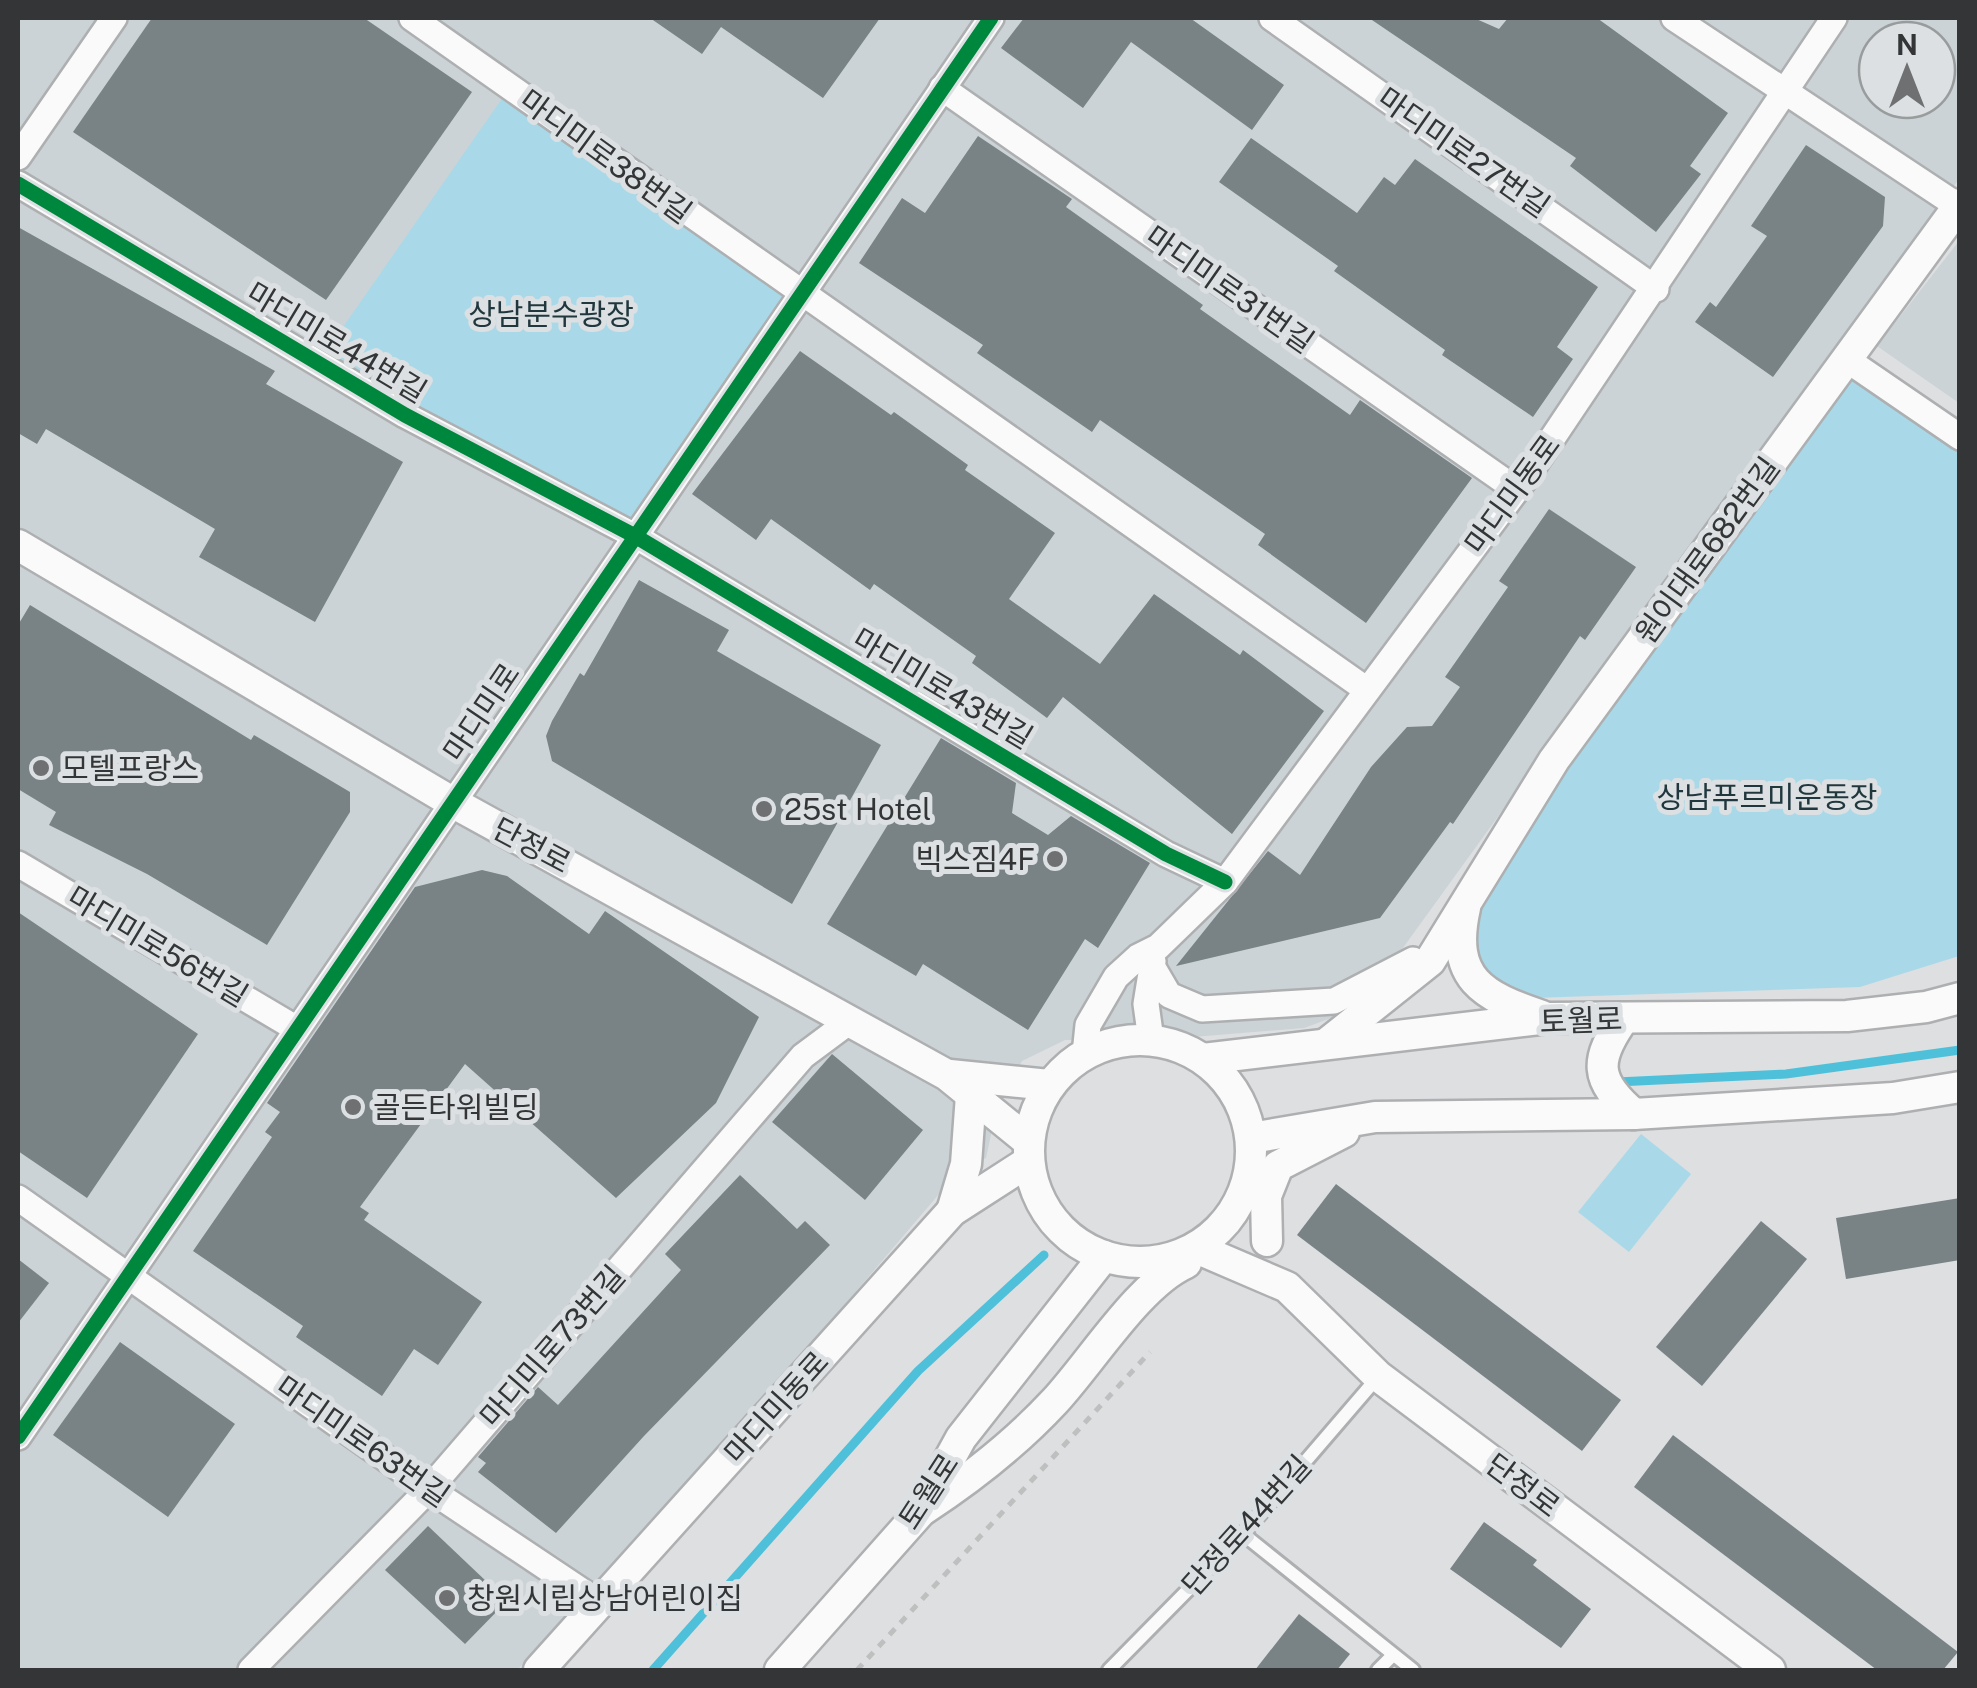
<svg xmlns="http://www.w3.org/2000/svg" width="1977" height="1688" viewBox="0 0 1977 1688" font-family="'Public Sans','Noto Sans KR',sans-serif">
	<rect width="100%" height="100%" fill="#dddfe1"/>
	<g fill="#cbd3d6" fill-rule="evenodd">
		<path d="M18 18H1959V179L1371 992 1353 1010 1304 1028 1156 1040H1065L1022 1061 998 1102 986 1158 957 1173 631 1555 517 1670H18ZM1877 40H1937V100H1877Z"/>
		<path d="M1959 241V403L1877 346Z"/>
	</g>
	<g fill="#a9d9e8">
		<path d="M510 87 801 295 635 536 318 363Z"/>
		<path d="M1846 359 1959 437V956L1860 987 1532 998 1492 980 1472 957 1473 898Z"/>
		<path d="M1641 1134 1691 1174 1629 1252 1578 1212Z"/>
	</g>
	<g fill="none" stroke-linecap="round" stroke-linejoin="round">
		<g stroke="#4fc0d9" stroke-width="9">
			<path d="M1617 1082 1786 1074 1960 1050"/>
			<path d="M653 1670 918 1371 1044 1255"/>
		</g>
	</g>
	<g fill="#798285">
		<path d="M152 18H364L472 92 326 300 73 132Z"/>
		<path d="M650 18H880L823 98 721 27 702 54Z"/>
		<path d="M1024 18H1190L1284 85 1252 130 1131 42 1083 108 1001 48Z"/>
		<path d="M1369 18H1474L1499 29 1508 18H1597L1728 113 1690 166 1701 174 1656 232 1570 166 1576 158Z"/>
		<path d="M978 136 1072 199 1066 207 1203 305 1200 309 1350 415 1360 400 1472 478 1366 623 1258 545 1265 534 1100 420 1092 432 977 353 983 345 859 263 902 198 925 213Z"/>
		<path d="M1251 138 1357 213 1384 177 1395 185 1415 159 1598 287 1557 347 1573 359 1533 417 1442 355 1445 350 1334 271 1338 266 1219 182Z"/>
		<path d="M1806 145 1885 197 1883 226 1773 377 1695 322 1710 302 1716 307 1767 236 1751 226Z"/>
		<path d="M18 227 275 371 266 384 403 462 315 622 199 557 215 529 46 429 37 444 18 433Z"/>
		<path d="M800 351 891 415 894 412 968 465 965 470 1055 533 1009 599 1100 664 1154 594 1240 655 1243 650 1324 711 1232 834 1063 697 1047 718 972 663 976 656 874 584 870 590 771 519 756 540 692 494Z"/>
		<path d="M1549 509 1636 567 1585 640 1580 636 1453 824 1450 822 1380 918 1176 966 1268 851 1300 875 1371 767 1407 727 1432 726 1460 687 1445 677 1508 587 1499 581Z"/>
		<path d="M639 580 729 630 717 651 881 745 792 904 552 761 546 736 552 721 580 673 584 676Z"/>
		<path d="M30 605 251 740 254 735 350 792V812L267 945 147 874 49 825 56 812 18 789V625Z"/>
		<path d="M941 738 1016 783 1012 813 1048 835 1071 816 1150 863 1098 948 1085 939 1028 1030 923 964 916 976 827 924Z"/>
		<path d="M482 870 507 876 589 934 605 911 759 1017 716 1103 616 1198 465 1064 360 1207 369 1213 364 1220 482 1302 438 1365 414 1349 382 1396 296 1337 303 1326 193 1251 272 1137 265 1132 280 1112 267 1103 415 887Z"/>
		<path d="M18 912 198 1034 87 1198 18 1151Z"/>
		<path d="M832 1054 923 1130 865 1200 772 1122Z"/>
		<path d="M740 1175 797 1229 805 1221 830 1245 644 1436 556 1533 478 1472 486 1463 478 1457 538 1387 558 1405 681 1270 665 1254Z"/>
		<path d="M1336 1184 1621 1400 1582 1451 1297 1235Z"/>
		<path d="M1960 1198V1260L1846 1279 1836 1218Z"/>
		<path d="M1761 1221 1807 1259 1702 1386 1656 1347Z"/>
		<path d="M18 1259 49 1283 18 1323Z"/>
		<path d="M120 1342 235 1424 168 1517 53 1435Z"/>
		<path d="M1673 1435 1958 1652 1943 1670H1877L1634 1487Z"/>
		<path d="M1484 1522 1537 1560 1533 1565 1591 1609 1561 1648 1450 1569Z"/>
		<path d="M428 1526 507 1601 465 1644 385 1570Z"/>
		<path d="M1299 1614 1350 1654 1337 1670H1255Z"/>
	</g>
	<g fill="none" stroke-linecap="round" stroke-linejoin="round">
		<defs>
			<g id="service">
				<path d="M1243 1534 1413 1670"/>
				<path d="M1109 1670 1243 1534 1377 1378"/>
				<path d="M1378 1670 1393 1655"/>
			</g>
			<g id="minor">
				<path d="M412 18 1367 690"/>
				<path d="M1272 18 1656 289"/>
				<path d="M1674 18 1958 206"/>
				<path d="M942 88 1517 490"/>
				<path d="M18 157 114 18"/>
				<path d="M18 184 405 415 635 536 1166 854 1225 882"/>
				<path d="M1846 359 1960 437"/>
				<path d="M18 864 297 1029"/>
				<path d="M1152 966 1169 995 1202 1009 1334 1001 1413 960"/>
				<path d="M1151 1040 1146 1004 1153 961"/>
				<path d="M1085 1054 1088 1025 1116 977 1138 957 1158 947 1225 882 1527 476 1834 18"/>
				<path d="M18 1198 429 1489 601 1604"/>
				<path d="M18 1437 991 18"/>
				<path d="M251 1670 429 1489 803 1056 850 1021"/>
			</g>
			<g id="tertiary">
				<path d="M18 545 452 802 947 1075 1028 1141"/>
				<path d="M1465 908C1449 979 1483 996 1542 1016"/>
				<path d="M1624 1018C1594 1060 1594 1080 1634 1114"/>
				<circle cx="1140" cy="1151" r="111"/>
				<path d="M1326 1044 1430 961 1554 760 1960 204"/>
				<path d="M1203 1059 1548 1018 1847 1016 1926 1007 1960 998"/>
				<path d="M950 1075 1049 1085"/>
				<path d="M1251 1138 1375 1117 1634 1114 1893 1098 1960 1087"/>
				<path d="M952 1211 966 1164 971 1095"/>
				<path d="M1267 1241 1266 1196 1278 1166 1344 1132"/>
				<path d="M1196 1248 1287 1287 1378 1376 1770 1670"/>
				<path d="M924 1509C973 1477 1015 1444 1055 1401 1092 1361 1139 1284 1186 1263"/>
				<path d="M539 1670 952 1211 1028 1162"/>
				<path d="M780 1670 921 1511 961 1438 1104 1256"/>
			</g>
		</defs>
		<use href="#service" stroke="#aeafb1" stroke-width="18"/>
		<use href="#minor" stroke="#aeafb1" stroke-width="30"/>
		<use href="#tertiary" stroke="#aeafb1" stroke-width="35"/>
		<path stroke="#bebfbf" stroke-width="5" stroke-dasharray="8 8" stroke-linecap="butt" d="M857 1670 1150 1352"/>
		<use href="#service" stroke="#fafafa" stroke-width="12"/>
		<use href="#minor" stroke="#fafafa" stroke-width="25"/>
		<use href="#tertiary" stroke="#fafafa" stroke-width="30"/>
		<defs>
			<g id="cycleway">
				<path d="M18 184 405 415 635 536 1166 854 1225 882"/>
				<path d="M18 1437 991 18"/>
			</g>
		</defs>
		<use href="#cycleway" stroke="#dce0e2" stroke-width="21"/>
		<use href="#cycleway" stroke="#00873e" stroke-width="15"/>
	</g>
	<g fill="#6e7072" stroke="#dce0e2" stroke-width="4">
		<circle cx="41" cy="768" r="10"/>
		<circle cx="764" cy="809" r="10"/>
		<circle cx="1055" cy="859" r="10"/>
		<circle cx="353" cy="1107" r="10"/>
		<circle cx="447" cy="1598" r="10"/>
	</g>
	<g text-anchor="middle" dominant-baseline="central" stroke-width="10" stroke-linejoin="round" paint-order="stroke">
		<g font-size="30" fill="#333536" stroke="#dce0e2">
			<text transform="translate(1464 152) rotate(35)">마디미로27번길</text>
			<text transform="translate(606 156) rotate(36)">마디미로38번길</text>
			<text transform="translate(1230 289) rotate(35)">마디미로31번길</text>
			<text transform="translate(337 342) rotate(31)">마디미로44번길</text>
			<text transform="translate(1512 494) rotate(-54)">마디미동로</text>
			<text transform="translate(1707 550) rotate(-54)">원이대로682번길</text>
			<text transform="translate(943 688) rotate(31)">마디미로43번길</text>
			<text transform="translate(481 712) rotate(-56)">마디미로</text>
			<text transform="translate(532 845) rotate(28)">단정로</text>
			<text transform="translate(158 946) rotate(31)">마디미로56번길</text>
			<text transform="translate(1581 1020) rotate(-2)">토월로</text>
			<text transform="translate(552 1346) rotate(-49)">마디미로73번길</text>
			<text transform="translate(776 1407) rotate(-48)">마디미동로</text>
			<text transform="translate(363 1441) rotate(35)">마디미로63번길</text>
			<text transform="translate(1523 1485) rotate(37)">단정로</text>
			<text transform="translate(928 1491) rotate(-57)">토월로</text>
			<text transform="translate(1246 1525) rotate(-48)">단정로44번길</text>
		</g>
		<g font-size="30" fill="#21373e" stroke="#dce0e2">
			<text x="551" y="314">상남분수광장</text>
			<text x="1767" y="797">상남푸르미운동장</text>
		</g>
		<g font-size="30" fill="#333536" stroke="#dce0e2" text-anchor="start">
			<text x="61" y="768">모텔프랑스</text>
			<text x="784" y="809">25st Hotel</text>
			<text x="1035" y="859" text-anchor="end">빅스짐4F</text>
			<text x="373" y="1107">골든타워빌딩</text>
			<text x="467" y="1598">창원시립상남어린이집</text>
		</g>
	</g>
	<rect width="1977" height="1688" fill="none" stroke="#333536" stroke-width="40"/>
	<g transform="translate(1907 70)"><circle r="48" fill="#dce0e2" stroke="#989c9d" stroke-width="2.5"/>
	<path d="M0-8L18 38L0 25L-18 38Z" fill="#6e7072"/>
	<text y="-15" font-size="28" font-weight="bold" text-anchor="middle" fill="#333536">N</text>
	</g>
</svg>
